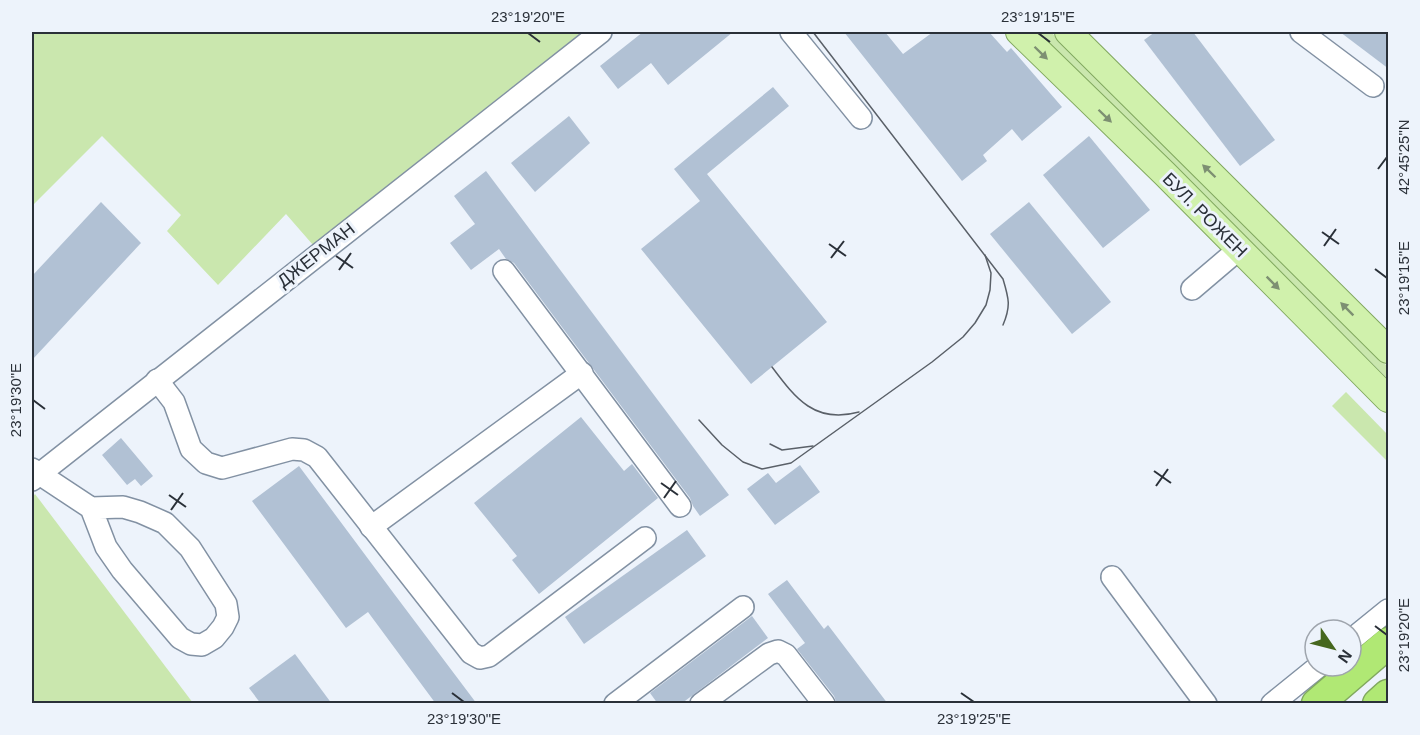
<svg xmlns="http://www.w3.org/2000/svg" width="1420" height="735" viewBox="0 0 1420 735" font-family="Helvetica,sans-serif">
	<rect width="100%" height="100%" fill="#edf3fb"/>
	<g fill="#cae7ae">
		<path d="M32 32H586L313 245 286 214 218 285 167 231 181 215 102 136 32 206Z"/>
		<path d="M1037 32H1051L1388 367V379Z"/>
		<path d="M1346 392 1388 435V462L1332 406Z"/>
		<path d="M35 494 193 703H32V498Z"/>
	</g>
	<g fill="#b1c1d4">
		<path d="M643 32H733L668 85 651 63 618 89 600 66Z"/>
		<path d="M844 32H885L903 54 933 32H989L1007 52 1011 48 1062 107 1022 141 1012 129 983 155 987 161 962 181Z"/>
		<path d="M1155 32H1193L1275 140 1240 166 1144 40Z"/>
		<path d="M1340 32H1389V69Z"/>
		<path d="M773 87 789 106 707 174 827 322 751 384 641 249 700 201 674 169Z"/>
		<path d="M569 116 590 143 535 192 511 163Z"/>
		<path d="M1089 136 1150 210 1103 248 1043 175Z"/>
		<path d="M486 171 729 495 700 516 693 506 690 498 514 263 506 259 499 249 471 270 450 243 475 224 454 196Z"/>
		<path d="M101 202 141 243 32 360V276Z"/>
		<path d="M1029 202 1111 302 1072 334 990 234Z"/>
		<path d="M581 417 624 471 632 464 658 498 539 594 512 560 517 556 474 503Z"/>
		<path d="M121 438 153 476 141 486 135 479 127 485 102 455Z"/>
		<path d="M800 465 820 492 775 525 747 489 768 473 776 483Z"/>
		<path d="M299 466 395 595 477 704H436L368 612 346 628 252 501Z"/>
		<path d="M687 530 706 556 584 644 565 617Z"/>
		<path d="M787 580 824 629 828 625 888 704H837L834 696 797 649 805 643 768 594Z"/>
		<path d="M752 616 768 638 681 704H658L650 693Z"/>
		<path d="M295 654 332 704H261L249 688Z"/>
	</g>
	<g fill="none" stroke-linecap="round" stroke-linejoin="round">
		<defs>
			<g id="minor">
				<path d="M791 32 861 118"/>
				<path d="M1301 32 1373 86"/>
				<path d="M504 271 680 506"/>
				<path d="M1192 289 1239 249"/>
				<path d="M157 380 174 402 191 449 206 463 222 468 292 449 304 450 317 457 471 653 480 658 489 656 645 538"/>
				<path d="M32 469 91 508 123 507 140 512 165 523 190 548 226 604 228 617 223 627 214 638 202 645 191 644 180 638 122 570 106 547 91 508"/>
				<path d="M32 480 601 32"/>
				<path d="M371 527 582 373"/>
				<path d="M1112 577 1206 704"/>
				<path d="M1351 640 1388 610"/>
				<path d="M615 704 743 607"/>
				<path d="M701 704 769 654 778 651 786 655 824 704"/>
				<path d="M1272 704 1319 666"/>
			</g>
			<g id="major">
				<path d="M1019 32 1165 174 1388 399"/>
				<path d="M1068 32 1388 350"/>
			</g>
			<g id="highway">
				<path d="M1317 704 1388 643"/>
				<path d="M1378 704 1388 695"/>
			</g>
		</defs>
		<use href="#minor" stroke="#8291a3" stroke-width="24"/>
		<use href="#major" stroke="#81a85f" stroke-width="28"/>
		<use href="#highway" stroke="#81a85f" stroke-width="33"/>
		<use href="#minor" stroke="#fff" stroke-width="21"/>
		<use href="#major" stroke="#d0f1ac" stroke-width="26"/>
		<use href="#highway" stroke="#b0e874" stroke-width="30"/>
		<g stroke="#5a6068" stroke-width="1.5">
			<path d="M813 32 1003 279C1009 299 1011 306 1003 325"/>
			<path d="M772 367C796 399 815 424 859 412"/>
			<path d="M699 420 722 445 743 462 762 469 791 463 932 362 963 337 975 323 986 305 990 290 991 273 985 255"/>
			<path d="M770 444 782 450 813 446"/>
		</g>
	</g>
	<defs><path id="oneway-solid" d="M-6-.8H1V-3.2L6.5 0L1 3.2V.8H-6Z" transform="scale(1.5)"/></defs>
	<g fill="#7d9072">
		<use href="#oneway-solid" transform="translate(1041 53) rotate(44)"/>
		<use href="#oneway-solid" transform="translate(1105 116) rotate(44)"/>
		<use href="#oneway-solid" transform="translate(1209 171) rotate(-136)"/>
		<use href="#oneway-solid" transform="translate(1273 283) rotate(45)"/>
		<use href="#oneway-solid" transform="translate(1347 309) rotate(-135)"/>
	</g>
	<path fill="none" stroke="#2a3038" stroke-width="2" d="M528 33 540 42M1038 33 1050 42M1378 169 1387 157M1322 232 1339 244M829 244 846 256M1324 246 1336 229M336 256 353 268M831 258 844 241M1375 269 1387 278M339 270 351 253M33 400 45 409M1154 471 1171 483M661 483 678 495M1156 486 1168 469M169 495 186 507M664 498 676 481M171 510 183 493M1375 626 1387 635M452 693 464 702M961 693 974 702"/>
	<g text-anchor="middle" dominant-baseline="central" stroke-width="6" stroke-linejoin="round" paint-order="stroke">
		<g font-size="18" fill="#2a3038" stroke="#edf3fb">
			<text transform="translate(1205 215) rotate(45)">БУЛ. РОЖЕН</text>
			<text transform="translate(316 255) rotate(-38)">ДЖЕРМАН</text>
		</g>
	</g>
	<rect width="1420" height="735" fill="none" stroke="#edf3fb" stroke-width="66"/>
	<g transform="translate(1333 648) rotate(125)"><circle r="28" fill="#edf3fb" stroke="#9fa5ad" stroke-width="1.5"/>
	<path d="M0-4.5L10 22L0 15L-10 22Z" fill="#46671e"/>
	<text y="-9" font-size="16" font-weight="bold" text-anchor="middle" fill="#2a3038">N</text>
	</g>
	<rect x="33" y="33" width="1354" height="669" fill="none" stroke="#2a3038" stroke-width="2"/>
	<g font-size="15" text-anchor="middle" fill="#2a3038">
		<text x="528" y="22">23°19'20"E</text>
		<text x="1038" y="22">23°19'15"E</text>
		<text transform="translate(1404 157) rotate(-90)" y="5">42°45'25"N</text>
		<text transform="translate(1404 278) rotate(-90)" y="5">23°19'15"E</text>
		<text transform="translate(16 400) rotate(-90)" y="5">23°19'30"E</text>
		<text transform="translate(1404 635) rotate(-90)" y="5">23°19'20"E</text>
		<text x="464" y="724">23°19'30"E</text>
		<text x="974" y="724">23°19'25"E</text>
	</g>
</svg>
